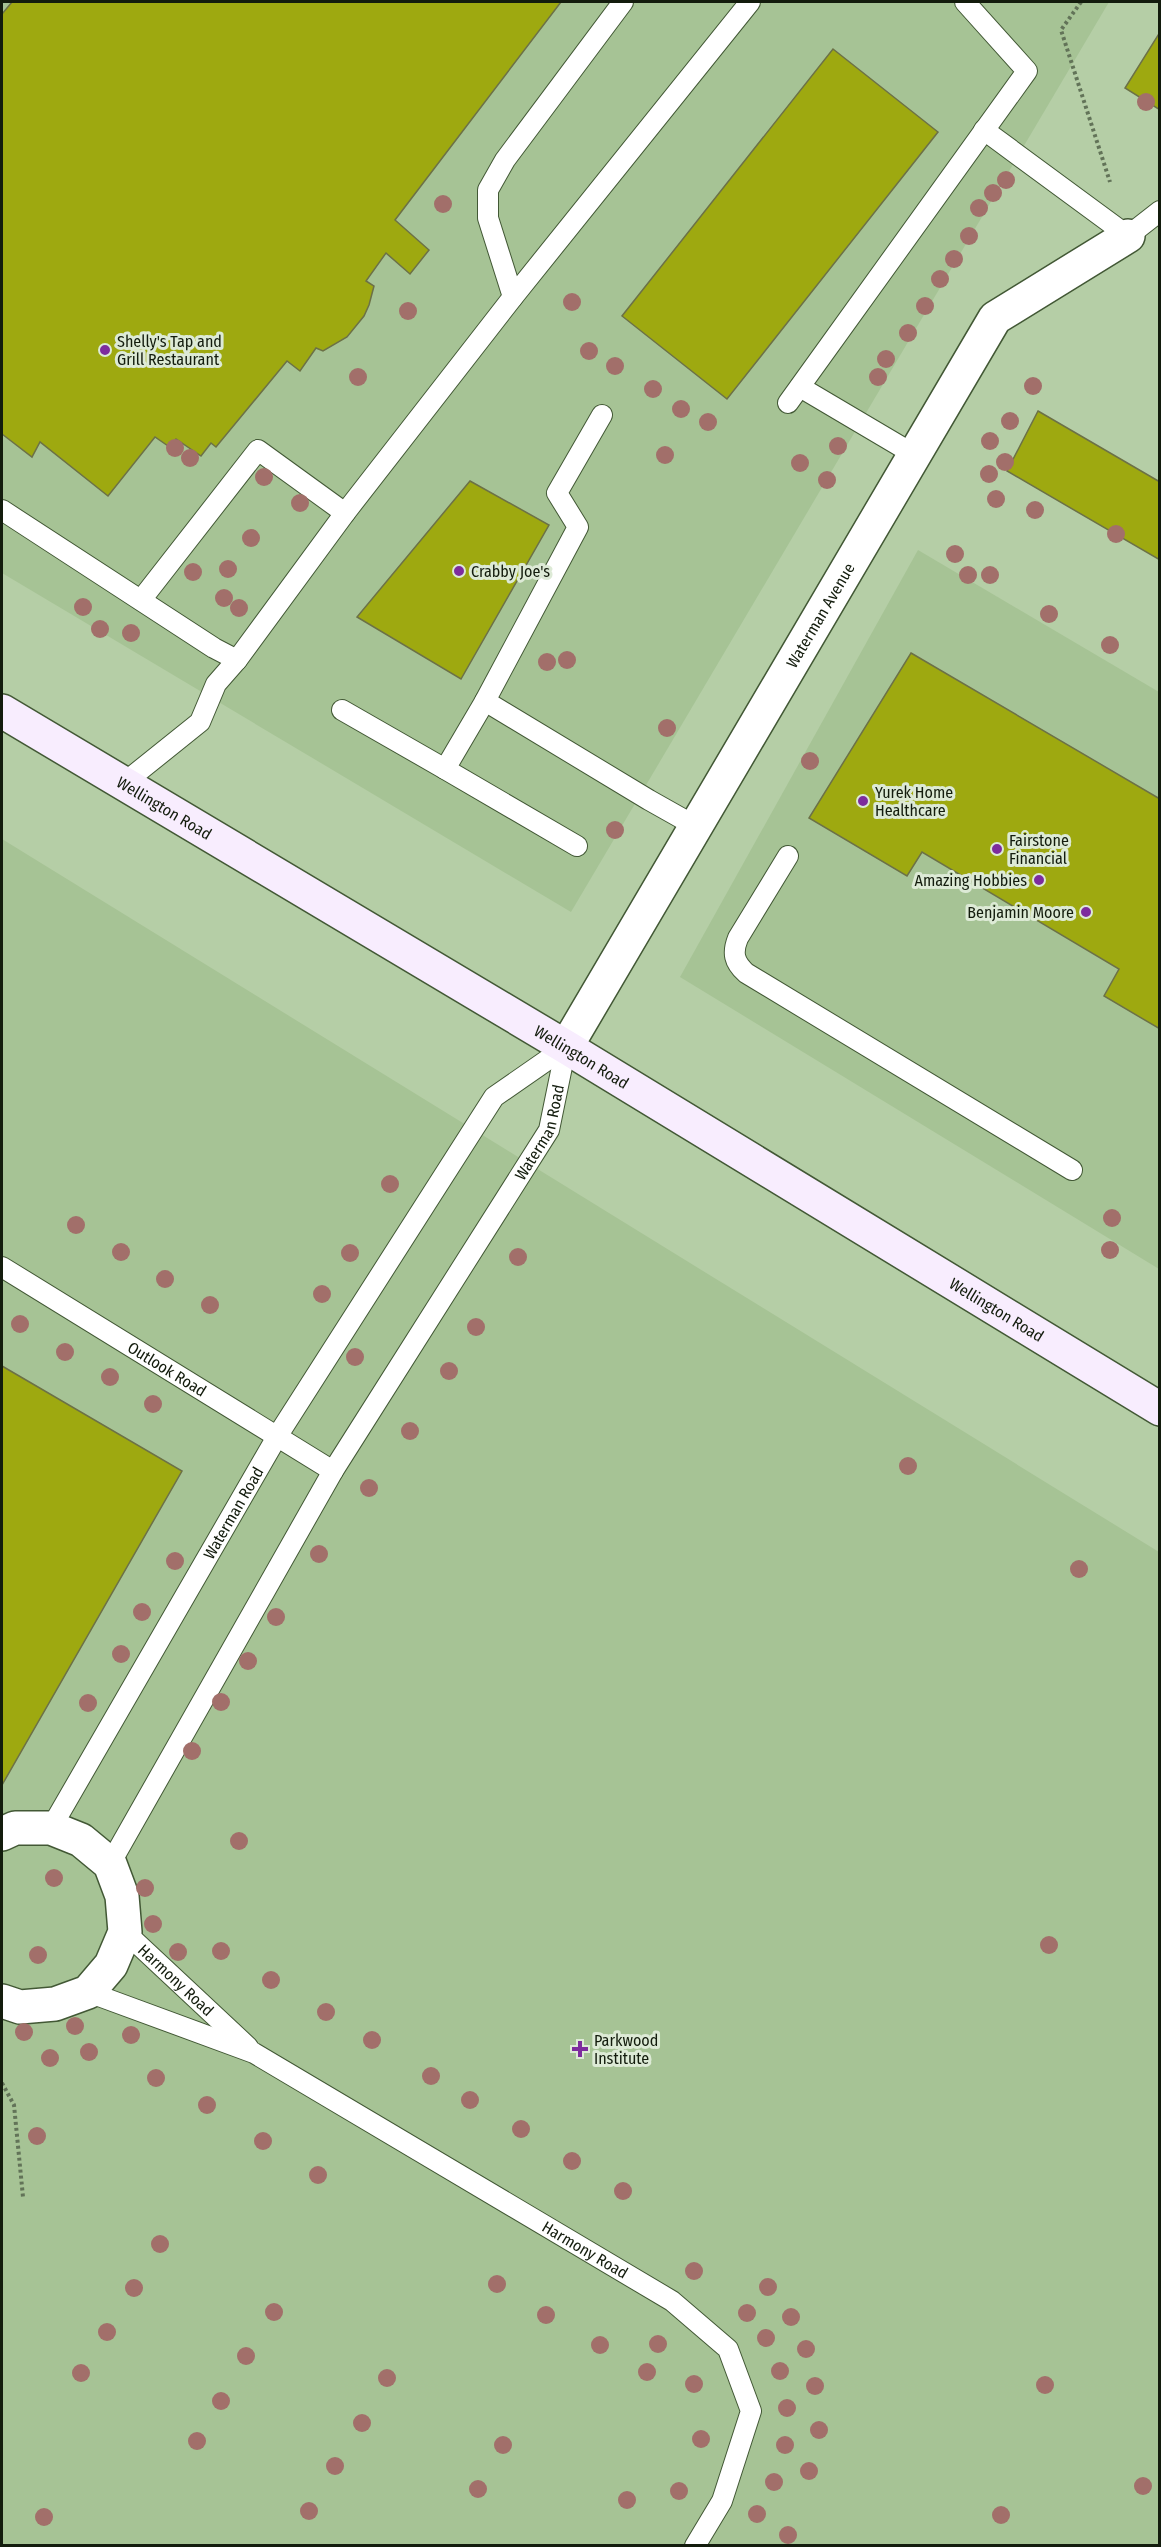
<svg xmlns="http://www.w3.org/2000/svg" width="1161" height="2547" viewBox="0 0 1161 2547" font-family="'Fira Sans Condensed',sans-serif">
	<rect width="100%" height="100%" fill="#b5cea6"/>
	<g fill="#a6c395">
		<path d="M2 2H1109L571 912 2 573Z"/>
		<path d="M918 550 1159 692V1269L680 977Z"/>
		<path d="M2 839 1159 1552V2545H2Z"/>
	</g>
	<g fill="#9ea910" stroke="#6c7147" stroke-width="1.5">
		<path d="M12 2H561L395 220 429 250 410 274 386 253 366 281 374 286 369 305 364 316 347 337 323 351 316 348 300 371 287 361 216 447 211 443 201 456 176 439 171 448 155 437 108 496 40 442 32 457 2 434V14Z"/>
		<path d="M1160 32V110L1125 88Z"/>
		<path d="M833 49 938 132 727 399 622 316Z"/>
		<path d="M1038 411 1160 482V560L1007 471Z"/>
		<path d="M470 481 549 525 461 679 357 617Z"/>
		<path d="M911 653 1160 799V1029L1104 996 1119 969 922 852 907 876 809 818Z"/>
		<path d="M2 1366 182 1471 2 1785Z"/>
	</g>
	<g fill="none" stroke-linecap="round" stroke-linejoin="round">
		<defs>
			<g id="lane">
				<path d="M984 130 1128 236 1160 211"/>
				<path d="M513 297 488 218V190L505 160 623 2"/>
				<path d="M800 387 915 455"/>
				<path d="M788 403 1027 71 965 2"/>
				<path d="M602 415 557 493 578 527 485 701 649 800 697 827"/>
				<path d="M2 510 214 648 237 660"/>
				<path d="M141 600 258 450 345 513"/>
				<path d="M342 710 445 769 485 701"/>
				<path d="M445 769 577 846"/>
				<path d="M124 783 200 722 216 684 237 660 345 513 513 297 750 2"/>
				<path d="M788 856 738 938C732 953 734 962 746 973L1072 1170"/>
				<path id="s1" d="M2 1267 333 1471"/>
				<path id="s2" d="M51 1828 278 1435 494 1097 566 1047"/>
				<path id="s3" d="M110 1864 333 1471 549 1130 566 1047"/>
				<path id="s4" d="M125 1932 248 2047"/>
				<path id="s5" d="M88 1992 254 2053 672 2301 728 2349 751 2411 722 2501 695 2546"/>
			</g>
			<g id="street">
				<path id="s6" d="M566 1047 995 318 1128 236"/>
				<path d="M2 1834 15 1828H51L81 1840 110 1864 122 1896 125 1932 111 1965 88 1992 55 2004 20 2007 2 2001"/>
			</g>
			<g id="secondary">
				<path id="s7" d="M2 711 566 1047 1160 1409"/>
			</g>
		</defs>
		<use href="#lane" stroke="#425835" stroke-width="22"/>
		<use href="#street" stroke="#425835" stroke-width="36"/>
		<use href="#secondary" stroke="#425835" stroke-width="36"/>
		<g stroke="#627358" stroke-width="4" stroke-dasharray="3 3" stroke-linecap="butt">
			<path d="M1081 2 1061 30 1110 182"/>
			<path d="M2 2083 14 2105 23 2197"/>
		</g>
		<use href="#lane" stroke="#fff" stroke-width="20"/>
		<use href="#street" stroke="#fff" stroke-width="33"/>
		<use href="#secondary" stroke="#f8edfe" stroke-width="33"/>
	</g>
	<g fill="#a26f6a">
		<circle cx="1146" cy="102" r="9"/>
		<circle cx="1006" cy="180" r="9"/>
		<circle cx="993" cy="193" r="9"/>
		<circle cx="443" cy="204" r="9"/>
		<circle cx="979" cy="208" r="9"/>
		<circle cx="969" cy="236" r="9"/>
		<circle cx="954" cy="259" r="9"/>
		<circle cx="940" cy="279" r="9"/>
		<circle cx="572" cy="302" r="9"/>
		<circle cx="925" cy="306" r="9"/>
		<circle cx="408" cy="311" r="9"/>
		<circle cx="908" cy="333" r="9"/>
		<circle cx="589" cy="351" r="9"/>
		<circle cx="886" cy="359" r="9"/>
		<circle cx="615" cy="366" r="9"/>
		<circle cx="358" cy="377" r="9"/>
		<circle cx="878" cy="377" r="9"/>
		<circle cx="1033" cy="386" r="9"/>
		<circle cx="653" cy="389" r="9"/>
		<circle cx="681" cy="409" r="9"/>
		<circle cx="1010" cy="421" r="9"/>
		<circle cx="708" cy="422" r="9"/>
		<circle cx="990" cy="441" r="9"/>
		<circle cx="838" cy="446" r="9"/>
		<circle cx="175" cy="448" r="9"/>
		<circle cx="665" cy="455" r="9"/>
		<circle cx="190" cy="458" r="9"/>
		<circle cx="1005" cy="462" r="9"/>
		<circle cx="800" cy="463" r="9"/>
		<circle cx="989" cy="474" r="9"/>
		<circle cx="264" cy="477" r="9"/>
		<circle cx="827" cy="480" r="9"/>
		<circle cx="996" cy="499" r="9"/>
		<circle cx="300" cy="503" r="9"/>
		<circle cx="1035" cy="510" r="9"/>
		<circle cx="1116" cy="534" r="9"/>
		<circle cx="251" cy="538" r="9"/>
		<circle cx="955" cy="554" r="9"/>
		<circle cx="228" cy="569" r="9"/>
		<circle cx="193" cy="572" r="9"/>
		<circle cx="968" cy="575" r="9"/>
		<circle cx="990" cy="575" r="9"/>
		<circle cx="224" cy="598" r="9"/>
		<circle cx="83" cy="607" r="9"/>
		<circle cx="239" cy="608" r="9"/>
		<circle cx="1049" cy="614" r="9"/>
		<circle cx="100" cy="629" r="9"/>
		<circle cx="131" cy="633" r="9"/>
		<circle cx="1110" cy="645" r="9"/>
		<circle cx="567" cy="660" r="9"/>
		<circle cx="547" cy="662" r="9"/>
		<circle cx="667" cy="728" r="9"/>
		<circle cx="810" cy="761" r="9"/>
		<circle cx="615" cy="830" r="9"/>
		<circle cx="390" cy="1184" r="9"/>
		<circle cx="1112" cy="1218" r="9"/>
		<circle cx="76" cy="1225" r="9"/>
		<circle cx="1110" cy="1250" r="9"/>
		<circle cx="121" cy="1252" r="9"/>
		<circle cx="350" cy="1253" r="9"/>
		<circle cx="518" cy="1257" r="9"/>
		<circle cx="165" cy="1279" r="9"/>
		<circle cx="322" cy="1294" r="9"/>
		<circle cx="210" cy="1305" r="9"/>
		<circle cx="20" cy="1324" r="9"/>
		<circle cx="476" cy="1327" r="9"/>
		<circle cx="65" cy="1352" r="9"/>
		<circle cx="355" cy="1357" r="9"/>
		<circle cx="449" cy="1371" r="9"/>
		<circle cx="110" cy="1377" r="9"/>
		<circle cx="153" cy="1404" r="9"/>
		<circle cx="410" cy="1431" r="9"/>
		<circle cx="908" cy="1466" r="9"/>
		<circle cx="369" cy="1488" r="9"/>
		<circle cx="319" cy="1554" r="9"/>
		<circle cx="175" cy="1561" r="9"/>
		<circle cx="1079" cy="1569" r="9"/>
		<circle cx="142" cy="1612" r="9"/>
		<circle cx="276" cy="1617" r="9"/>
		<circle cx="121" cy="1654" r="9"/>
		<circle cx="248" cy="1661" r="9"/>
		<circle cx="221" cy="1702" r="9"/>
		<circle cx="88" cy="1703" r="9"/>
		<circle cx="192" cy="1751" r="9"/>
		<circle cx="239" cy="1841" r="9"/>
		<circle cx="54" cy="1878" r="9"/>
		<circle cx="145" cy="1888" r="9"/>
		<circle cx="153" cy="1924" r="9"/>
		<circle cx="1049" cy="1945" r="9"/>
		<circle cx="221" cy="1951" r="9"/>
		<circle cx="178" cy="1952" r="9"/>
		<circle cx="38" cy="1955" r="9"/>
		<circle cx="271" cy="1980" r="9"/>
		<circle cx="326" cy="2012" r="9"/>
		<circle cx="75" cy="2026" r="9"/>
		<circle cx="24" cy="2032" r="9"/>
		<circle cx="131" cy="2035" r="9"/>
		<circle cx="372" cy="2040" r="9"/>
		<circle cx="89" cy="2052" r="9"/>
		<circle cx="50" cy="2058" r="9"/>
		<circle cx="431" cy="2076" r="9"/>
		<circle cx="156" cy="2078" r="9"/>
		<circle cx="470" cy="2100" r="9"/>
		<circle cx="207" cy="2105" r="9"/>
		<circle cx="521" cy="2129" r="9"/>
		<circle cx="37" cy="2136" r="9"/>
		<circle cx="263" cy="2141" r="9"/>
		<circle cx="572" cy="2161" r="9"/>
		<circle cx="318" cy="2175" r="9"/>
		<circle cx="623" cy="2191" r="9"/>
		<circle cx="160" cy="2244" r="9"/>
		<circle cx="694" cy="2271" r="9"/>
		<circle cx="497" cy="2284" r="9"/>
		<circle cx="768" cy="2287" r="9"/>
		<circle cx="134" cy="2288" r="9"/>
		<circle cx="274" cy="2312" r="9"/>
		<circle cx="747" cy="2313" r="9"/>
		<circle cx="546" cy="2315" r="9"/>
		<circle cx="791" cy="2317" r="9"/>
		<circle cx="107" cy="2332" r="9"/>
		<circle cx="766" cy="2338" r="9"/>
		<circle cx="658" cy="2344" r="9"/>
		<circle cx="600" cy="2345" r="9"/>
		<circle cx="806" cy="2349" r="9"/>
		<circle cx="246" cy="2356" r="9"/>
		<circle cx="780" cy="2371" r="9"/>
		<circle cx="647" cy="2372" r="9"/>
		<circle cx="81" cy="2373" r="9"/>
		<circle cx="387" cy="2378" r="9"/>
		<circle cx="694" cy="2384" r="9"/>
		<circle cx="1045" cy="2385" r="9"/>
		<circle cx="815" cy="2386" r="9"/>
		<circle cx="221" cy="2401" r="9"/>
		<circle cx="787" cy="2408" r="9"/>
		<circle cx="362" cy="2423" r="9"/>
		<circle cx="819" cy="2430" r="9"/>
		<circle cx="701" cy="2439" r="9"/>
		<circle cx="197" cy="2441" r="9"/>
		<circle cx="503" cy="2445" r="9"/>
		<circle cx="785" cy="2445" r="9"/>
		<circle cx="335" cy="2466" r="9"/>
		<circle cx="809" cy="2471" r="9"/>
		<circle cx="774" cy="2482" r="9"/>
		<circle cx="1143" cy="2486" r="9"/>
		<circle cx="478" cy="2489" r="9"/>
		<circle cx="679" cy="2491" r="9"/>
		<circle cx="627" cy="2500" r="9"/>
		<circle cx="309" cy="2511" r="9"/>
		<circle cx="757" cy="2514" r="9"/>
		<circle cx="1001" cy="2515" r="9"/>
		<circle cx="44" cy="2517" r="9"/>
		<circle cx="788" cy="2535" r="9"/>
	</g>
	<g fill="#7d2c9d" stroke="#ddead6" stroke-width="2">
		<circle cx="105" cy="350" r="6"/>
		<circle cx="459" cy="571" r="6"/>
		<circle cx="863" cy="801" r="6"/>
		<circle cx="997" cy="849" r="6"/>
		<circle cx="1039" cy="880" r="6"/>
		<circle cx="1086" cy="912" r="6"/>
		<path d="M577 2040h6v6h6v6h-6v6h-6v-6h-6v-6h6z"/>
	</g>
	<g text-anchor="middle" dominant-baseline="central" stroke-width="6" stroke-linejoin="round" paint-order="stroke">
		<g font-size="16" fill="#131c0d" stroke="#ddead6" text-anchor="start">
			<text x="117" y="341">Shelly's Tap and<tspan x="117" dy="18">Grill Restaurant</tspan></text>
			<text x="471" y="571">Crabby Joe's</text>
			<text x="875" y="792">Yurek Home<tspan x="875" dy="18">Healthcare</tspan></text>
			<text x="1009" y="840">Fairstone<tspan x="1009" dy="18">Financial</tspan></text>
			<text x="1027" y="880" text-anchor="end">Amazing Hobbies</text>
			<text x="1074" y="912" text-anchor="end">Benjamin Moore</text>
			<text x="594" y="2040">Parkwood<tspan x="594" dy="18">Institute</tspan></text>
		</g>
		<g font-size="16" fill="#131c0d" stroke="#ddead6">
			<text stroke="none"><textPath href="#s6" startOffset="501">Waterman Avenue</textPath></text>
			<text stroke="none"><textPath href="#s7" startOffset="189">Wellington Road</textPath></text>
			<text stroke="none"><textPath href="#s7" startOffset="675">Wellington Road</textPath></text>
			<text stroke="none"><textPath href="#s3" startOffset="850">Waterman Road</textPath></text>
			<text stroke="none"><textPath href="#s7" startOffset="1161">Wellington Road</textPath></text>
			<text stroke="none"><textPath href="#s1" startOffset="194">Outlook Road</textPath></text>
			<text stroke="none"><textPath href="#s2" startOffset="364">Waterman Road</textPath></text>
			<text stroke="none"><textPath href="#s4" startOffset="70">Harmony Road</textPath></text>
			<text stroke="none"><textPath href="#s5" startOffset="562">Harmony Road</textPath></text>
		</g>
	</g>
	<rect width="1161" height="2547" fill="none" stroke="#131c0d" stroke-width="6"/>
</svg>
